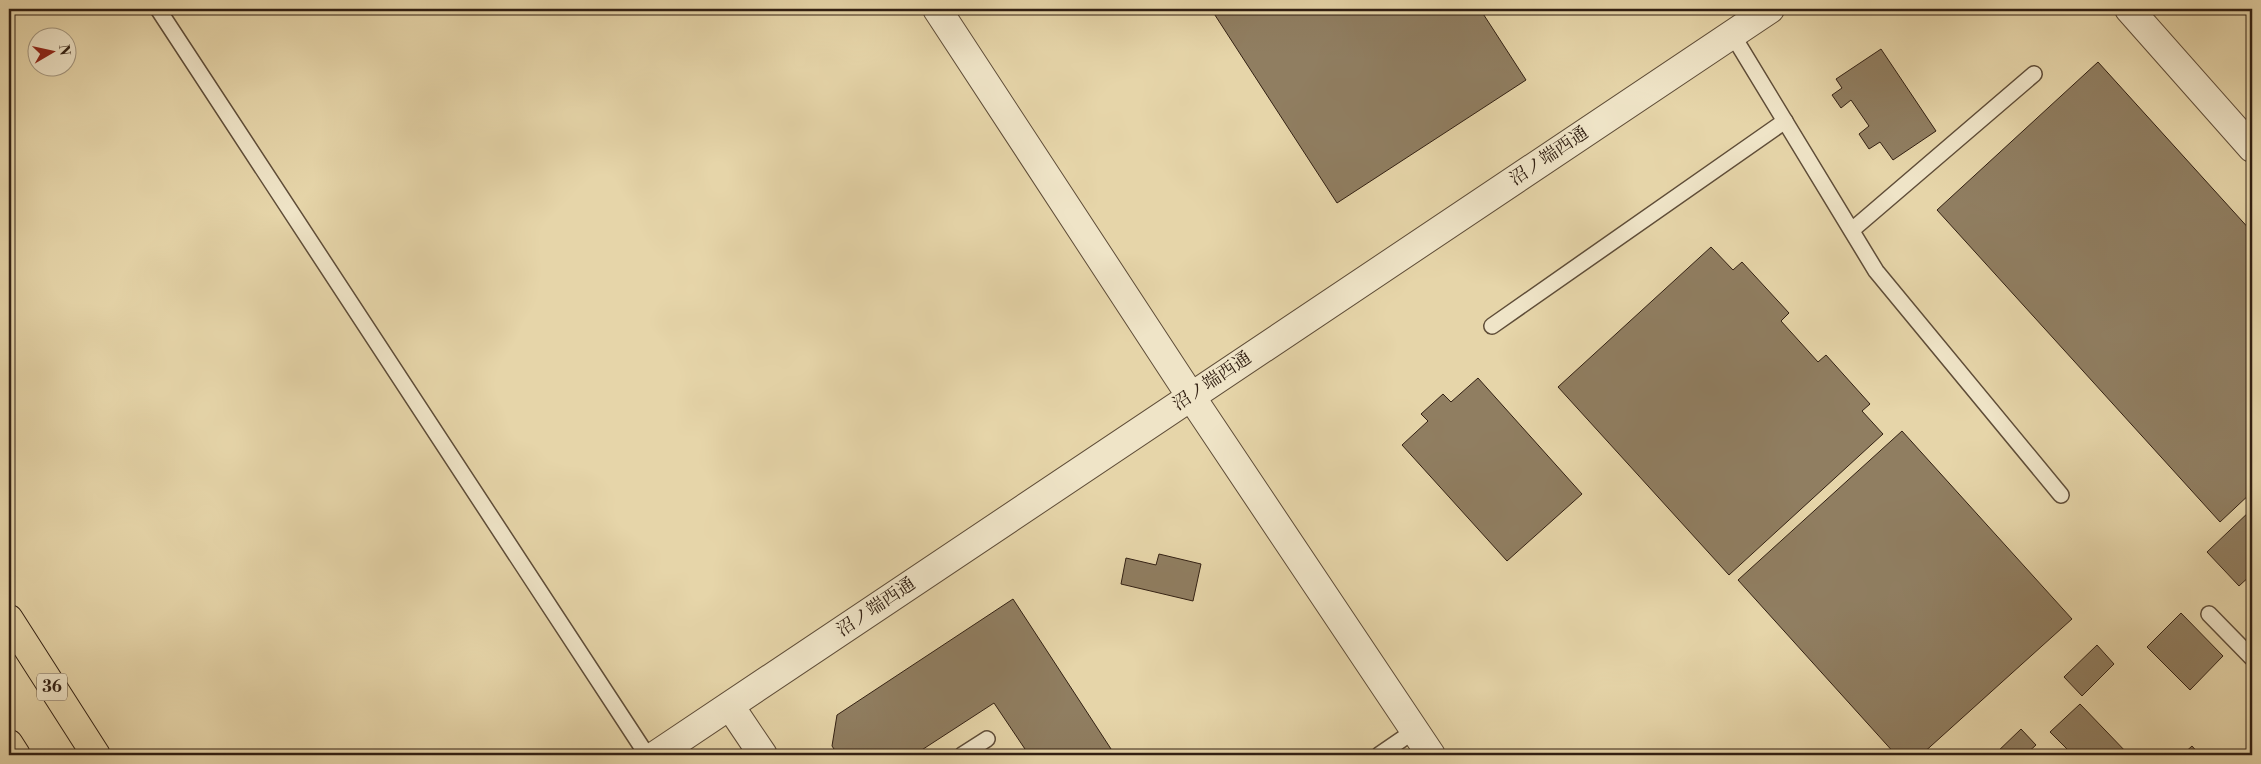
<svg xmlns="http://www.w3.org/2000/svg" width="2261" height="764" viewBox="0 0 2261 764" font-family="'Libre Bodoni','Noto Serif JP',serif">
	<rect width="100%" height="100%" fill="#e6d5a9"/>
	<filter id="stains"><feTurbulence type="fractalNoise" baseFrequency=".004" numOctaves="4"/><feColorMatrix values="0 0 0 0 .2 0 0 0 0 .09 0 0 0 0 .02 0 0 0 .5 -.17"/></filter>
	<radialGradient id="worn" r=".72"><stop offset=".6" stop-color="#630" stop-opacity="0"/><stop offset="1" stop-color="#630" stop-opacity=".3"/></radialGradient>
	<g fill="#907e61" stroke="#322013">
		<path d="M1211 9H1480L1526 80 1337 203Z"/>
		<path d="M1881 49 1936 131 1893 160 1880 142 1869 149 1859 134 1869 126 1851 100 1841 108 1832 95 1842 88 1836 79Z"/>
		<path d="M2098 62 2252 232V492L2220 522 1937 210Z"/>
		<path d="M1711 247 1733 270 1742 262 1789 313 1781 321 1818 362 1826 355 1870 404 1862 411 1883 434 1729 575 1558 387Z"/>
		<path d="M1478 378 1582 494 1507 561 1402 445 1428 421 1421 414 1443 394 1451 402Z"/>
		<path d="M1902 431 2072 619 1921 755H1896L1738 580Z"/>
		<path d="M2252 509V574L2239 586 2207 552Z"/>
		<path d="M1159 554 1201 564 1193 601 1121 584 1126 558 1156 565Z"/>
		<path d="M1013 599 1113 752 1108 755H1029L994 703 914 755H838L832 746 837 715Z"/>
		<path d="M2181 613 2223 656 2190 690 2147 647Z"/>
		<path d="M2097 645 2114 664 2082 696 2064 677Z"/>
		<path d="M2080 704 2129 755H2073L2050 732Z"/>
		<path d="M2021 729 2036 745 2025 755H1994Z"/>
		<path d="M2192 746 2200 755H2182Z"/>
	</g>
	<g fill="none" stroke-linecap="round" stroke-linejoin="round">
		<defs>
			<g id="service">
				<path d="M158 9 647 755"/>
				<path d="M1732 34 1876 271 2061 495"/>
				<path d="M1852 230 2034 74"/>
				<path d="M1492 326 1785 121"/>
				<path d="M2209 614 2252 658"/>
				<path d="M962 755 987 739"/>
				<path d="M1379 755 1414 731"/>
			</g>
			<g id="minor">
				<path d="M937 9 1190 395 1431 755"/>
				<path d="M2129 9 2252 148"/>
				<path d="M730 706 763 755"/>
				<path d="M656 755 1770 9"/>
			</g>
			<g id="trunk">
				<path d="M9 619 96 755"/>
				<path d="M9 744 16 755"/>
			</g>
		</defs>
		<use href="#service" stroke="#5f4d38" stroke-width="18"/>
		<use href="#minor" stroke="#5f4d38" stroke-width="30"/>
		<use href="#trunk" stroke="#322013" stroke-width="30"/>
		<use href="#service" stroke="#efe4c7" stroke-width="15"/>
		<use href="#minor" stroke="#efe4c7" stroke-width="28"/>
		<use href="#trunk" stroke="#e6d5a9" stroke-width="28"/>
	</g>
	<g text-anchor="middle" dominant-baseline="central" stroke-width="4" stroke-linejoin="round" paint-order="stroke">
		<rect fill="#efe4c7" stroke="#6b5b49" stroke-width="1" x="37" y="673.5" width="30" height="27" rx="4"/>
		<g font-size="16" font-weight="bold" fill="#322013">
			<text x="52" y="687">36</text>
		</g>
		<g font-size="18" fill="#322013" stroke="#efe4c7">
			<text transform="translate(1549 156) rotate(-34)">沼ノ端西通</text>
			<text transform="translate(1212 381) rotate(-34)">沼ノ端西通</text>
			<text transform="translate(876 607) rotate(-34)">沼ノ端西通</text>
		</g>
	</g>
	<rect width="2261" height="764" fill="none" stroke="#e6d5a9" stroke-width="30"/>
	<rect x="10" y="10" width="2241" height="744" fill="none" stroke="#322013" stroke-width="2.5"/>
	<rect x="15" y="15" width="2231" height="734" fill="none" stroke="#322013"/>
	<g transform="translate(52 52) rotate(81)"><circle r="24" fill="#efe4c7" stroke="#a3967f"/>
	<path d="M0-4L9 19L0 12L-9 19Z" fill="#8f2418"/>
	<text y="-8" font-size="14" font-weight="bold" text-anchor="middle" fill="#322013">N</text>
	</g>
	<rect width="100%" height="100%" filter="url(#stains)"/>
	<rect width="100%" height="100%" fill="url(#worn)"/>
</svg>
